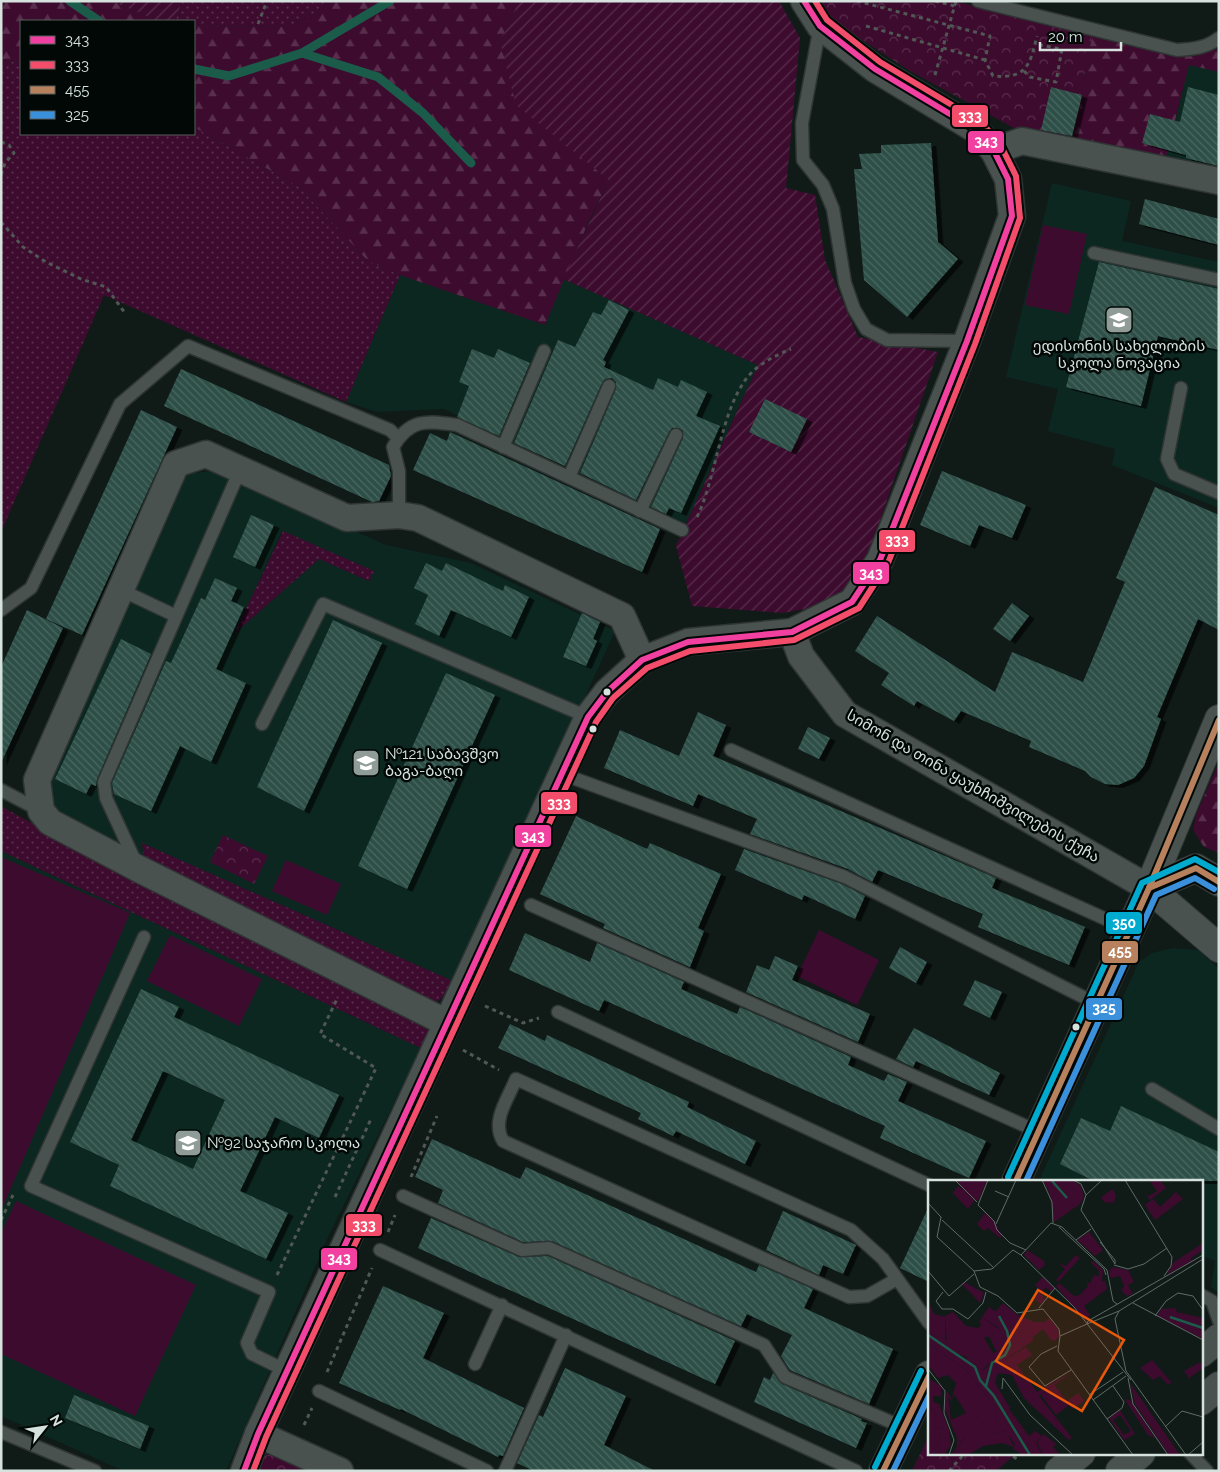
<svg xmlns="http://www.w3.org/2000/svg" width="1220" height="1472" viewBox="0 0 1220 1472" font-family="Raleway,'Noto Sans Georgian',sans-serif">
	<defs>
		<pattern id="grass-dots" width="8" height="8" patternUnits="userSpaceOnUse" patternTransform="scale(1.25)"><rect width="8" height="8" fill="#3d0b2e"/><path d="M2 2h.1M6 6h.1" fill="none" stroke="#582e4c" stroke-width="1.8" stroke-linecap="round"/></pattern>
		<pattern id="forest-firs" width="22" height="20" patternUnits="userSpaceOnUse" patternTransform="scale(1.25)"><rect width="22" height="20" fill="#3d0b2e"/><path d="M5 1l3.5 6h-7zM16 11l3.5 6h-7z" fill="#582e4c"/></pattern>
		<pattern id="park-crowns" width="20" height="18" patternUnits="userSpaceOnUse" patternTransform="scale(1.25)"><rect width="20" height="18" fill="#3d0b2e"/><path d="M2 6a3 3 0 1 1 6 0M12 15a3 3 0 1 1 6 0" fill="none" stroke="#582e4c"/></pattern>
		<pattern id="garden-furrows" width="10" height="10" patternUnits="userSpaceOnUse" patternTransform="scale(1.25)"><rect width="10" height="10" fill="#3d0b2e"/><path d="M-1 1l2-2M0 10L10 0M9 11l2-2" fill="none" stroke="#582e4c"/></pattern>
		<pattern id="building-back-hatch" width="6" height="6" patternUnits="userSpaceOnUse" patternTransform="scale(1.25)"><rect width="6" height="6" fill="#2d4f47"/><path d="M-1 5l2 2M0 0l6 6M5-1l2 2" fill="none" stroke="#4b6861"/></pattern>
		<filter id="shadow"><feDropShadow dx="5.5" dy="3" stdDeviation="0" flood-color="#0009"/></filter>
	</defs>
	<rect width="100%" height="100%" fill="#101b18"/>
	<g fill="#0c2720" fill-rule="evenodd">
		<path d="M1189 65 1219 72V175L1164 164Z"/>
		<path d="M1052 183 1131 201 1122 241 1219 262V508L1112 465 1115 449 1048 431 1058 389 1006 377Z"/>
		<path d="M400 275 545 325 563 279 758 365 686 524 444 409 377 412 346 402Z"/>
		<path d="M219 470 386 545 471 563 615 631 455 982 142 843 144 860 57 817 45 792 186 474ZM282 531 374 571 369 581 319 559 235 633Z"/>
		<path d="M1 851 421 1048 328 1237 226 1471H124L1 1416Z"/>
		<path d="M1173 948 1198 950 1219 969V1293L1211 1287 1215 1261 1201 1255V1181H1039L1139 962 1152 953Z"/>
	</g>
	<g fill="url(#grass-dots)">
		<path d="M182 1H334L292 26 194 27V21H175Z"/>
		<path d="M14 61 21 65V134H194V127L298 186 368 261 400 275 346 402 104 295 1 532V66Z"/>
		<path d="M283 531 374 571 369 581 319 559 234 634Z"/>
		<path d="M1 806 46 831 434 1023 421 1048 1 851Z"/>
		<path d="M142 843 455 982 451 991 431 1006 144 860Z"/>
	</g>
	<g fill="url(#forest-firs)">
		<path d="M1 1H112L158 21H21V65L14 61 1 66Z"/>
		<path d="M334 1H519L500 41 572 148 609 180 588 223 545 325 400 275 368 261 298 186 194 127V27L292 26Z"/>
		<path d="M1092 36C1135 46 1175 61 1219 49V72L1189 65 1164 164 1070 147Z"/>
		<path d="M1219 762V853L1204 847 1193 830 1196 815Z"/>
	</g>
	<g fill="url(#park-crowns)">
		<path d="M816 1H954L1092 36 1070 147 1036 140 910 71 853 34 835 21Z"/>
		<path d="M223 835 268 856 254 884 210 862Z"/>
		<path d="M929 1435V1453H1017L996 1471H912Z"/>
		<path d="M277 1452 319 1471H256L264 1456Z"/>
	</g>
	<g fill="url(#garden-furrows)">
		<path d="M112 1H182L175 21H158Z"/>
		<path d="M519 1H779L800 38 786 188 815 195 825 260 858 337 938 352 868 555 839 596 817 607 783 613 692 606 676 546 758 365 563 279 609 180 516 105 500 41Z"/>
	</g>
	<g fill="#3d0b2e">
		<path d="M1043 225 1087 234 1069 314 1025 305Z"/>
		<path d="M1 857 130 913 1 1211Z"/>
		<path d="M286 860 341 884 327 915 272 891Z"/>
		<path d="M819 930 879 960 857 1005 797 976Z"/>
		<path d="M170 935 262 979 239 1026 147 981Z"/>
		<path d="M16 1201 196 1285 135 1416 1 1354V1233Z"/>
	</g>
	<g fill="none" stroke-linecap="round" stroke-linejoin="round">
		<g stroke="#1b5b4a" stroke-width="9">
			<path d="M70 1 99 21"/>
			<path d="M302 53 378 77 423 113 471 163"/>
			<path d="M194 69 229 76 302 53 390 1"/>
		</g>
	</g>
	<g fill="url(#building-back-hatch)" fill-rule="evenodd" filter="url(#shadow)">
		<path d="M1051 87 1082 95 1072 136 1041 130Z"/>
		<path d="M1188 87 1219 95V166L1186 158V155L1142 143 1150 114 1180 122Z"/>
		<path d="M931 143 938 242 958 259 907 317 864 280 854 169H862L859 154 881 153V145Z"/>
		<path d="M1145 199 1219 219V245L1139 224Z"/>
		<path d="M1099 262 1219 289V350L1158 336 1141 406 1066 387Z"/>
		<path d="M609 300 629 310 603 360 606 362 604 367 653 390 658 378 678 387 681 380 707 392 696 416 720 426 681 513 669 508 666 514 651 507 683 438V431L679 428H672L669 432 636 500 580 473 616 389V382L612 378 605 379 602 383 565 466 514 443 558 340 575 347 593 312 601 315Z"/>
		<path d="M472 349 494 358 498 349 530 363 499 436 457 417 469 386 459 382Z"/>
		<path d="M181 369 389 465 391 476 379 501 372 502 164 406Z"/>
		<path d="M765 399 807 419 791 452 749 432Z"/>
		<path d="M141 410 177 427 82 635 46 619Z"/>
		<path d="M450 432 660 529 642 572 413 470 430 433 447 441Z"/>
		<path d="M942 471 1026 505 1012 538 979 525 970 546 920 525Z"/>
		<path d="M1155 487 1219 515V630L1198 619 1157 717 1161 719 1144 766 1134 778 1118 785 1105 784 1091 777 1085 771 1029 747 1031 741 961 711 954 721 917 701 914 706 881 685 889 673 855 651 877 616 995 692 1012 652 1083 682 1125 582 1116 578Z"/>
		<path d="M251 515 274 525 255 567 233 557Z"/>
		<path d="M426 563 442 571 446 563 503 591 505 585 529 597 511 637 451 610 439 636 415 624 428 595 414 588Z"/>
		<path d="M215 578 237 588 231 601 244 607 216 669 246 683 211 762 180 746 151 811 114 794 112 783 166 661 171 663 201 598 205 600Z"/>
		<path d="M1012 603 1029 616 1010 641 993 629Z"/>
		<path d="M27 610 63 628 1 763V667Z"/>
		<path d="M582 613 600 622 593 639 597 641 586 666 563 657Z"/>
		<path d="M333 620 382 643 304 811 257 787Z"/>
		<path d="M121 639 151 654 97 779 96 786 91 784 86 794 55 779Z"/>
		<path d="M446 673 495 695 407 889 358 866Z"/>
		<path d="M698 712 726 725 713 756 996 878 992 888 1085 927 1069 965 978 927 983 914 878 870 872 882 848 869 750 834 757 819 698 794 693 806 604 768 620 730 679 756Z"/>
		<path d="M808 727 830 738 819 759 798 749Z"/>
		<path d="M576 816 647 849 650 843 721 874 698 928 704 931 690 967 603 928 605 924 540 894Z"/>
		<path d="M744 849 842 884 865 896 855 919 804 895 802 900 735 870Z"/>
		<path d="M525 933 590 962 597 943 684 982 681 989 737 1014 740 1007 851 1057 848 1065 884 1081 888 1074 907 1082 898 1101 986 1141 969 1178 880 1138 885 1126 604 1000 599 1011 509 970Z"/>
		<path d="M900 947 927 962 916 983 889 968Z"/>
		<path d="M775 956 798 966 792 980 870 1014 858 1042 746 992 757 965 769 970Z"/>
		<path d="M975 980 1002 992 990 1018 963 1005Z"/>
		<path d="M141 989 179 1007 174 1017 339 1095 319 1138 275 1117 240 1191 288 1213 266 1259 110 1186 119 1165 70 1142ZM163 1071 225 1100 193 1169 131 1140Z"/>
		<path d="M510 1024 545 1041 547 1035 689 1102 687 1107 756 1141 745 1164 676 1131 673 1136 638 1119 641 1113 498 1048Z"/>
		<path d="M914 1028 1000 1073 989 1095 916 1061 913 1067 896 1059Z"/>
		<path d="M1121 1106 1219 1152V1181H1094L1060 1164 1081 1118 1110 1131Z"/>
		<path d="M432 1139 520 1179 526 1167 756 1272 759 1265 813 1289 804 1308 893 1349 869 1404 790 1370 781 1356 792 1335 747 1314 741 1326 552 1241 523 1242 438 1203 443 1190 415 1177Z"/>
		<path d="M929 1206V1282L900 1268Z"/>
		<path d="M783 1211 856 1245 843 1274 823 1265 819 1275 766 1250Z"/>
		<path d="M431 1218 519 1257 548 1256 735 1341 715 1384 418 1248Z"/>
		<path d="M383 1286 444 1313 423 1358 524 1408 503 1456 499 1455 498 1457 401 1409 400 1410 339 1383Z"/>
		<path d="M565 1368 626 1396 604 1445 655 1471H534L517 1463 539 1415 543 1417Z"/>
		<path d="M773 1373 782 1384 862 1419 861 1421 867 1423 856 1448 754 1402 764 1377 770 1380Z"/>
		<path d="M74 1395 149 1426 140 1449 65 1418Z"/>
	</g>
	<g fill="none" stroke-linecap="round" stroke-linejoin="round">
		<defs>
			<g id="lane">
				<path d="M978 1 1177 50C1193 49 1206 48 1219 38"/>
				<path d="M820 26 802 123 803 160 823 185 833 209 845 283 854 309 866 329 887 340 967 341"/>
				<path d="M1094 253 1219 280"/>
				<path d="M1181 388 1167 459 1174 474 1219 493"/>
				<path d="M503 447 544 351"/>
				<path d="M569 477 609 386"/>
				<path d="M640 511 676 435"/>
				<path d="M399 515V471L393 447C410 418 426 421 457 425L682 530"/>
				<path d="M121 590 176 616"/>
				<path d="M1 610 31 588 120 404 188 346 390 430 398 438"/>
				<path d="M262 724 323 604 588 717"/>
				<path d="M731 750 1130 930"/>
				<path d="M562 774 845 877 1097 1004"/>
				<path d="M1 790 41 811"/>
				<path d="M137 865 106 798 104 782 240 470"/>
				<path d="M531 905 1039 1132"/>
				<path d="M144 937 31 1186 269 1292 247 1343 252 1354 287 1371"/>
				<path d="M558 1012 929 1185"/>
				<path d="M1152 1089 1219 1129"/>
				<path d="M403 1196 522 1250 549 1248 764 1345 785 1377 905 1428"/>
				<path d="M380 1250 856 1471"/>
				<path d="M897 1279 867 1296 849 1297 503 1141C491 1121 508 1099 516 1079L851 1230 883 1259 929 1323"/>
				<path d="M1201 1295 1212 1301 1219 1321"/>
				<path d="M475 1364 502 1305"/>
				<path d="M319 1391 487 1471"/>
				<path d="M1 1432 95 1471"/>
				<path d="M1190 1453 1207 1471"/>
				<path d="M505 1471 566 1335"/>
			</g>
			<g id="street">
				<path d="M994 151 1022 141 1219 181"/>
				<path d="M792 632 801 656 845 714 1149 888"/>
				<path d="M447 1023 139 869 50 822 41 811 37 780 176 464 206 454 347 518 399 515 418 518 622 616 642 660"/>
				<path d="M258 1434 340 1471"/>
				<path d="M244 1471 258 1434 588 717 607 692 642 660 688 642 792 632 852 602 880 560 967 341 1012 216 1008 179 994 151 975 129 875 69 820 26 804 1"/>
			</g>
			<g id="secondary">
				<path d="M1149 888 1219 948"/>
				<path d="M1149 888 1196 868 1219 882"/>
				<path d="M1016 1181 1149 888 1219 719"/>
				<path d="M1201 1353 1219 1338"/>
				<path d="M1201 1401 1219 1386"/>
				<path d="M883 1471 929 1375"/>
				<path d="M1059 1471 1081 1453"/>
				<path d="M1120 1471 1141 1453"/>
			</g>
		</defs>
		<use href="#lane" stroke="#2e3533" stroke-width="15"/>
		<use href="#street" stroke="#2e3533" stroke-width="29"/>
		<use href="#secondary" stroke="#2e3533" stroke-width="30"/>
		<g stroke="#505754" stroke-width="3" stroke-dasharray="4 4" stroke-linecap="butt">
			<path d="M857 1 990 36 985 60 993 76C1027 79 1030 65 1037 36"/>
			<path d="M935 1 955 6"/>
			<path d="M258 24 267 1"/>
			<path d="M866 26 985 60"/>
			<path d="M1024 71 1030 77 1056 82 1062 49 1035 44"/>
			<path d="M935 75 956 1"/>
			<path d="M1 142 9 145 14 153 5 163 1 175"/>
			<path d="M1 222 23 247 46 262 81 279 106 287 125 313"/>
			<path d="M697 517C716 478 720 417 744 382 754 366 774 356 791 349"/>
			<path d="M485 1006 523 1023 539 1018"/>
			<path d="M463 1050 499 1070"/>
			<path d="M411 1177 437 1116"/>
			<path d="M335 1197 371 1119"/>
			<path d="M1 1220 13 1195"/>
			<path d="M388 1232 395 1215"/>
			<path d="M277 1275 376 1068 320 1034 338 997"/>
			<path d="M327 1372 372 1268"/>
			<path d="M304 1425 312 1408"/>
			<path d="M1006 1453 1019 1460"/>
			<path d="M949 1471 965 1453"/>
		</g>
		<use href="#lane" stroke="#4a524f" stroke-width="12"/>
		<use href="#street" stroke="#4a524f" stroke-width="26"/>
		<use href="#secondary" stroke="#4a524f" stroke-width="28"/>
		<defs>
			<path id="bus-1" d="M244 1471 258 1434 588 717 607 692 642 660 688 642 792 632 852 602 880 560 967 341 1012 216 1008 179 994 151 975 129 875 69 820 26 804 1"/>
			<path id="bus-2" d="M253 1471 266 1437 596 722 613 698 647 668 690 651 794 640 859 608 888 563 975 344 1020 218 1016 176 1001 146 982 123 880 62 827 20 815 1"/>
			<g id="bus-3">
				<path d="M1149 888 1196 868 1219 882"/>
				<path d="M1016 1181 1149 888 1219 720"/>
				<path d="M883 1471 929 1376"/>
			</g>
			<g id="bus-4">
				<path d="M1026 1181 1156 895 1195 878 1214 889"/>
				<path d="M893 1471 929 1396"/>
			</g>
			<g id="bus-5">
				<path d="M1008 1177 1142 883 1195 859 1219 872"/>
				<path d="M875 1467 921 1371"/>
			</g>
		</defs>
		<use href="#bus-1" stroke="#020806" stroke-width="10"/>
		<use href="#bus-2" stroke="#020806" stroke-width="10"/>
		<use href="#bus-3" stroke="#020806" stroke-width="10"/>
		<use href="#bus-4" stroke="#020806" stroke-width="10"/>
		<use href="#bus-5" stroke="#020806" stroke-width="10"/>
		<use href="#bus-1" stroke="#f240a1" stroke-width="6"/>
		<use href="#bus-2" stroke="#f44d6c" stroke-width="6"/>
		<use href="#bus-3" stroke="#b6815c" stroke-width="6"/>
		<use href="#bus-4" stroke="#3a90db" stroke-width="6"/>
		<use href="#bus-5" stroke="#00a9ce" stroke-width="6"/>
	</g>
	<defs>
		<symbol id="school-square" viewBox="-11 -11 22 22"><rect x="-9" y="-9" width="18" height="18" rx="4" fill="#909c98" stroke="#020806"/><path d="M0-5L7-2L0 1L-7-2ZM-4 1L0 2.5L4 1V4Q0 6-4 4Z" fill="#fff"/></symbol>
	</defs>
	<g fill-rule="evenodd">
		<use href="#school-square" x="1103" y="304" width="32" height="32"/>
		<use href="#school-square" x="350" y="747" width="32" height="32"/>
		<use href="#school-square" x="172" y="1127" width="32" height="32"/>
	</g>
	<g fill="#d5e2dd" stroke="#020806" stroke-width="2">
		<circle cx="607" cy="692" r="4.5"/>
		<circle cx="593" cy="729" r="4.5"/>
		<circle cx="1076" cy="1027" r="4.5"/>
	</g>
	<g text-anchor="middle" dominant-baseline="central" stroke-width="5" stroke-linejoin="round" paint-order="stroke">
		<g font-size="15" fill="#d5e2dd" stroke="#020806" text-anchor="start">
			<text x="1119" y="346" text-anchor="middle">ედისონის სახელობის<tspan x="1119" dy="17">სკოლა ნოვაცია</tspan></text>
			<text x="385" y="754">№121 საბავშვო<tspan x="385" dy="17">ბაგა-ბაღი</tspan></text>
			<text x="207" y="1143">№92 საჯარო სკოლა</text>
		</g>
		<g font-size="15" fill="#d5e2dd" stroke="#020806">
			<text transform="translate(973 786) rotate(30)">სიმონ და თინა ყაუხჩიშვილების ქუჩა</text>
		</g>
	</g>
	<g transform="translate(928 1180)">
		<rect width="275" height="275" fill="#101b18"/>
		<path d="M185 87 200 90 206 102 200 105 205 114 199 116 193 110 196 106 192 96 182 98V90ZM1 123 6 134 17 137V159L2 154ZM247 128 249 132 275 138V159L229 136 233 129ZM54 137 74 151 80 162 76 172 73 169 68 171 61 156 65 155 51 142ZM0 163 37 189 68 228 67 238 78 251 64 254 49 237 26 274 23 275 29 266V258L16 227 19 211 24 219 28 203 20 195 10 198 0 185ZM27 215 38 233 23 240 20 217 23 220ZM52 165H55L61 184 54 190 42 178 29 174 31 170 52 169ZM98 167 104 175 89 185 109 212 144 192 111 216 144 258 141 260 96 218 84 195 69 193 72 183ZM0 198 13 206V216H5V222L11 224 21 250 23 265 16 275 11 273 9 266 14 249 6 247 8 234 0 225ZM202 203 252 275H241L207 224ZM192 230 207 254 196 260 181 238ZM192 235 203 251 196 255 185 240ZM116 254 128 264 125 267 132 275H115L109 262Z" fill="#3d0b2e" fill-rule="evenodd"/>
		<path d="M221 0H232L238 8 222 20 218 14 221 16 229 11ZM275 63V70L263 78 264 81 238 95 246 82ZM148 75 152 78 130 102 128 100 137 89 130 83 138 86ZM165 81 175 90 174 101H177L179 109 156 126 162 135 157 140 128 106 131 103 146 116 152 115 160 106 159 101 162 104 166 95 171 96V91L163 83ZM115 97 126 108 123 112 118 107 113 114 117 119 113 124 107 119 112 110 107 105ZM61 127 72 135 88 153 99 152 106 160 72 183 67 203 82 228 79 235 86 248 100 262 102 273 107 275H95L85 269 87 264 67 238 68 228 56 213 37 189 0 163V145L2 154 17 159 31 170 29 174 33 177 42 178 54 190 57 189 80 165 70 147 54 137ZM200 219 203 221 227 258 220 255 197 220Z" fill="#3d0b2e"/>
		<path d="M185 9 188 17 185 23 176 22 173 17ZM248 12 255 19 227 40 217 25 225 19 232 27ZM161 52 175 70 167 76 149 60ZM99 70 116 81 117 85 111 90 96 75ZM36 102 56 113 52 123 34 104ZM224 180 244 203 239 204 232 196 225 200 212 188ZM272 182 275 188 261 198 256 191Z" fill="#3d0b2e"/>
		<path d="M28 0H59L50 21 36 12 47 20 40 29 25 13 30 6 36 11ZM115 0H144L153 6 156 17 152 24 126 42 122 14ZM57 33 66 41 74 56 72 58 60 48 56 51 49 44ZM75 123 88 134 106 142H117L121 138 130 149 131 156 127 161 123 160 115 149 104 158 99 152 88 153 67 132ZM25 132 38 146 50 148 54 144 63 150 65 155 56 158 63 170 65 173 73 169 76 172 61 184 56 177 55 165 52 169 32 171 19 163 17 136ZM0 225 8 234 7 247 14 249 9 266 12 275H0ZM81 229 101 256 107 251 114 256 108 262 114 275 102 274 100 262 90 253 79 236ZM49 236 58 247 62 245 64 254 78 251 86 267 74 263 55 266 40 275H26Z" fill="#3d0b2e"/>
		<path d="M126 205 139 221 150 213 156 221 145 229 141 225 128 235 113 215Z" fill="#3d0b2e"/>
		<path fill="none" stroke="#1b5b4a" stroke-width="2.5" d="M124 1 139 18M242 137 275 148M0 155 47 187 52 200 66 216 102 275M58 206 64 183 77 175 82 165 79 151 71 136"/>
		<path fill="none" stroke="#5f6b67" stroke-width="1" d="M27 0 49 22M60 0 50 25 66 41 69 50 82 63 98 70M114 0 124 22 125 43M145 0 153 4 158 15M174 0 158 15 153 30 187 84M197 0 244 77 243 86 236 96M67 11 81 17M0 23 13 37 9 57 46 91 64 89 85 70 93 75 146 127 203 200M14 40 66 88M68 44 88 0M131 47 176 89 178 95M148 60 163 49M172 62 187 80V84M93 75 123 43 134 47 179 90 185 121 189 124M186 85 200 89 216 84 239 68M0 91 21 116 46 94M46 91 52 107 70 116 89 133 115 129 131 149 132 156M15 112 8 121 14 129H25L40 139 55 123 58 112M205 123 275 160M111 128 127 108M191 131 187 139 198 191 258 275M227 136 238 121 250 113 265 116 275 130M159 144 160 141 275 75M159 144 191 131 275 79M132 156 130 171 205 275M132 156 159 144M129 166 113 174 101 187 117 206 143 190M0 189 17 211 16 233 26 260 21 275M200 198 205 224 240 275M74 209 75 198 102 235 145 275M161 215 195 192M165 220 198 196M179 239 194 228 196 222 185 206M237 247 254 231 275 237M260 275 275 262"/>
		<path fill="#e8590c" fill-opacity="0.15" stroke="#e8590c" stroke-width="2.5" d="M110 110 196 160 154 231 68 181Z"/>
		<rect width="275" height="275" fill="none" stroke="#d5e2dd" stroke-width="2.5"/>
	</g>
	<g stroke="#020806" stroke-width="2">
		<rect x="951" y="104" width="38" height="24" rx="5" fill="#f44d6c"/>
		<rect x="967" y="130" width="38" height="24" rx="5" fill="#f240a1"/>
		<rect x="878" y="529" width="38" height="24" rx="5" fill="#f44d6c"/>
		<rect x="852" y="561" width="38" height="24" rx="5" fill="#f240a1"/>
		<rect x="540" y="791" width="38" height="24" rx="5" fill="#f44d6c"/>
		<rect x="514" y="824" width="38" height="24" rx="5" fill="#f240a1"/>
		<rect x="1105" y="911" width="38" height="24" rx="5" fill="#00a9ce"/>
		<rect x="1101" y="940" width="38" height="24" rx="5" fill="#b6815c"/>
		<rect x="1085" y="997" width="38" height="24" rx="5" fill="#3a90db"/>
		<rect x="345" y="1213" width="38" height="24" rx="5" fill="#f44d6c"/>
		<rect x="320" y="1247" width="38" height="24" rx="5" fill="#f240a1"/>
	</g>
	<g font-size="14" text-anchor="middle" font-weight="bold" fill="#fff">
		<text x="970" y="121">333</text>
		<text x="986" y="146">343</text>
		<text x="897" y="545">333</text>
		<text x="871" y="578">343</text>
		<text x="559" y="808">333</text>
		<text x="533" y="841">343</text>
		<text x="1124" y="928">350</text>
		<text x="1120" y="956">455</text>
		<text x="1104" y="1013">325</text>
		<text x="364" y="1230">333</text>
		<text x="339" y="1263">343</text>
	</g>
	<rect width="1220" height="1472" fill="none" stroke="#d5e2dd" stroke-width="5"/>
	<rect x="20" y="20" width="175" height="115" fill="#020806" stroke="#565f5c"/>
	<rect x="30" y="36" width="25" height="8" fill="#f240a1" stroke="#565f5c"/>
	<text x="65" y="45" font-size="15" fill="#d5e2dd">343</text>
	<rect x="30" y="61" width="25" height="8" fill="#f44d6c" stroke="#565f5c"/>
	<text x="65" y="70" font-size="15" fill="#d5e2dd">333</text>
	<rect x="30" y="86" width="25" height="8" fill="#b6815c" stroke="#565f5c"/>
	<text x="65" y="95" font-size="15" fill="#d5e2dd">455</text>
	<rect x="30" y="111" width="25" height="8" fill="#3a90db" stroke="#565f5c"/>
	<text x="65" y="120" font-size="15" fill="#d5e2dd">325</text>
	<g transform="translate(45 1427) rotate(60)" stroke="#020806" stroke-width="4" paint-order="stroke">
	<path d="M0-4L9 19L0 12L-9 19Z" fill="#d5e2dd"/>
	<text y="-8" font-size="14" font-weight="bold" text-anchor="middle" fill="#d5e2dd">N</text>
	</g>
	<path d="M1040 42v8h81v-8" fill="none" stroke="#d5e2dd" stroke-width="2.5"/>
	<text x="1048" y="42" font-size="15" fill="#d5e2dd" stroke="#020806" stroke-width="4" paint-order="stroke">20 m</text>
</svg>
